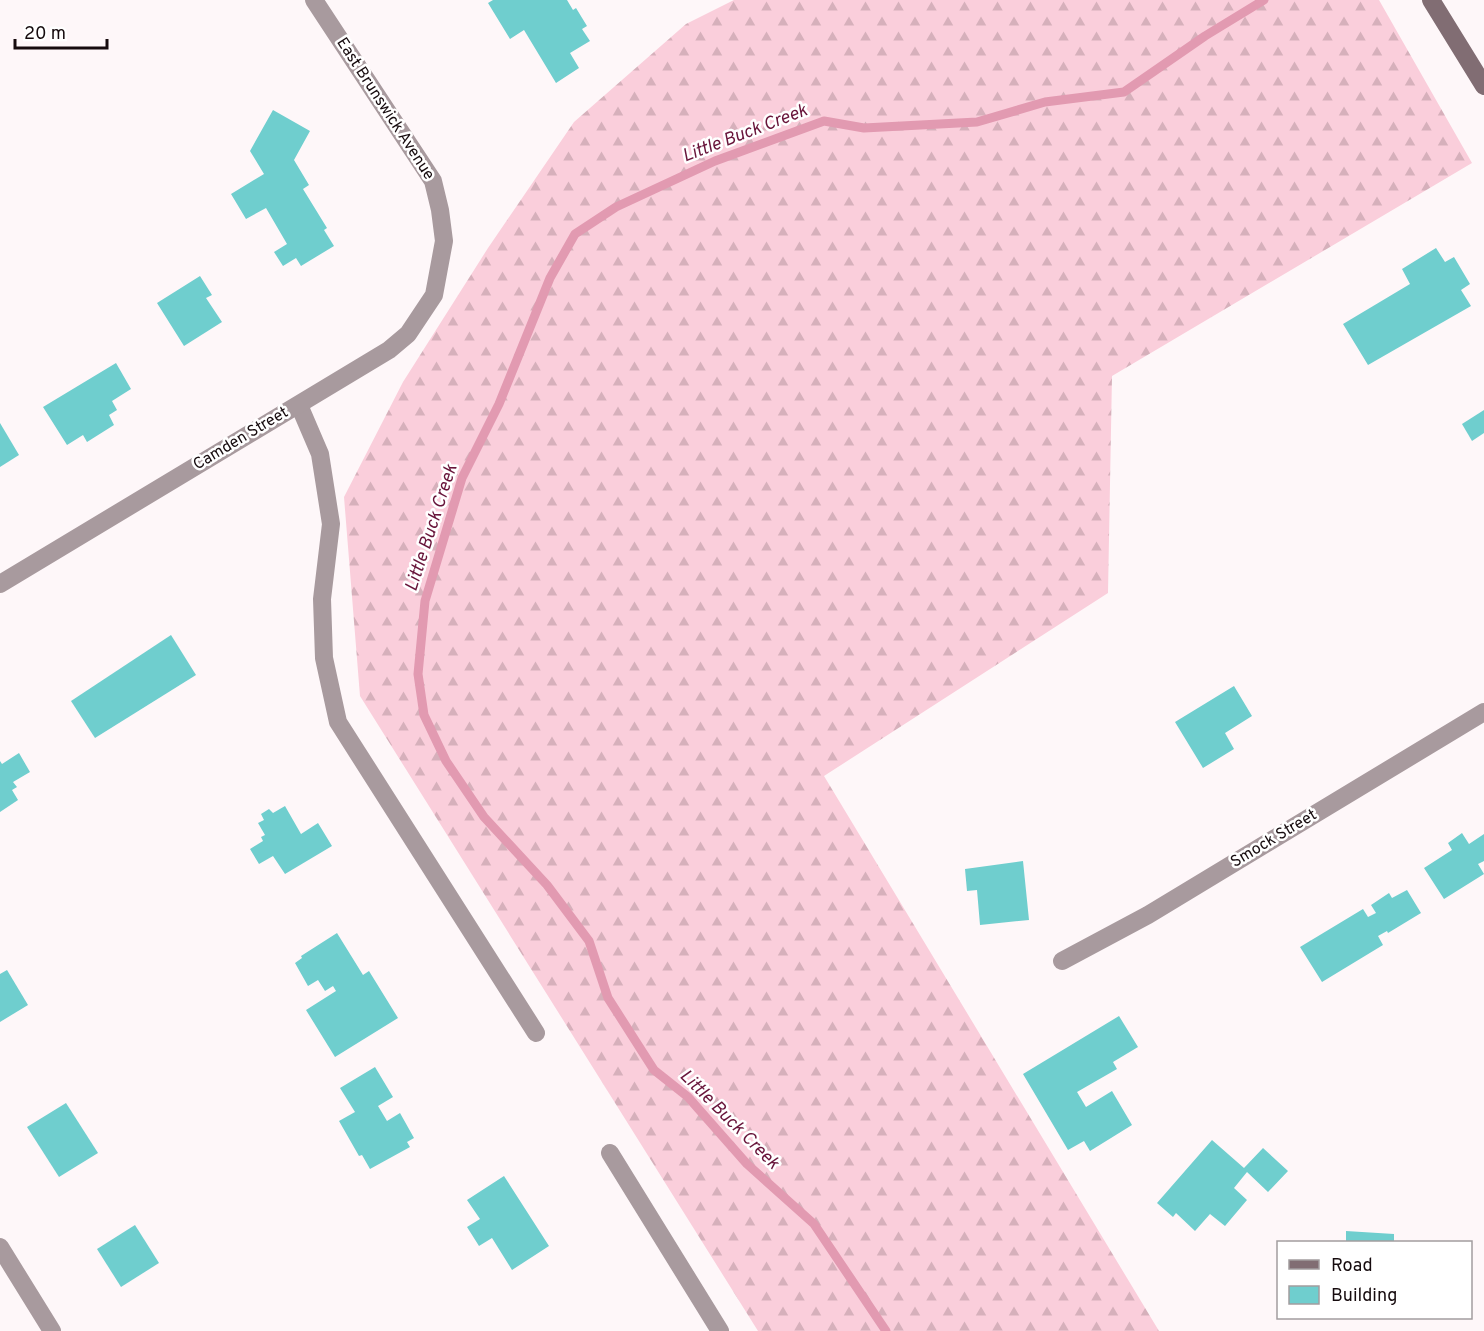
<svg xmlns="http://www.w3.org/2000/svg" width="1484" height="1331" viewBox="0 0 1484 1331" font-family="Overpass,sans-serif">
	<defs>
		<pattern id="forest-firs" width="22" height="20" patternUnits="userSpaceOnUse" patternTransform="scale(1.5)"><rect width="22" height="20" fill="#facedb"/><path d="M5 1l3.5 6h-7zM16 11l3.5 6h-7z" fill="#d6b0bb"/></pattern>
	</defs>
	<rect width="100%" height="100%" fill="#fef7f9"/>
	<path fill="url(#forest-firs)" d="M734 0H1379L1472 163 1112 376 1108 593 824 776 1159 1331H758L360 696 344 497 403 382 488 248 574 122 686 24Z"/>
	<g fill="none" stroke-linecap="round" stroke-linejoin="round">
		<path stroke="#e29ab1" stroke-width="9" d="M886 1331 814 1224 747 1164 688 1097 654 1070 608 998 589 941 547 885 484 817 446 761 424 715 418 674 425 601 462 478 499 404 550 278 575 234 616 207 715 161 824 121 864 128 977 122 1045 102 1124 92 1205 36 1264 0"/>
	</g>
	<g fill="#6fcece">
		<path d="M493 0H567L573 10 576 8 587 26 582 29 590 41 570 53 579 68 556 83 524 30 510 39 488 3Z"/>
		<path d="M273 110 310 131 294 160 309 185 303 189 327 228 324 230 334 246 301 266 296 258 283 266 274 252 287 244 266 208 246 219 231 194 264 174 250 151Z"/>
		<path d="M1436 248 1445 262 1454 257 1470 284 1461 290 1471 306 1368 365 1343 324 1410 284 1402 269Z"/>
		<path d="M200 276 212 295 206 298 222 322 184 346 157 303Z"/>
		<path d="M116 363 131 389 112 401 117 410 109 415 114 425 87 442 83 435 67 445 43 407Z"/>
		<path d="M1484 410V433L1472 441 1462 424Z"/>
		<path d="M0 423 19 455 0 467Z"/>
		<path d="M171 635 196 675 95 738 71 701Z"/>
		<path d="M1234 686 1252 716 1225 733 1234 749 1203 768 1175 722Z"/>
		<path d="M19 753 30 772 13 782 17 787 12 790 18 800 0 812V761L2 764Z"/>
		<path d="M285 806 301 834 318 823 332 846 285 874 273 856 259 864 250 849 263 841 261 837 265 835 258 823 264 820 261 814 269 809 273 813Z"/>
		<path d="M1462 833 1469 844 1484 834V861L1478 864 1484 874 1444 899 1424 868 1452 850 1448 843Z"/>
		<path d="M1023 861 1029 920 980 925 977 890 967 891 965 869Z"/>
		<path d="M1407 890 1421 913 1388 933 1387 931 1378 936 1383 945 1322 982 1300 947 1363 909 1368 917 1376 913 1371 905 1389 893 1392 898Z"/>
		<path d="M337 933 363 975 369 971 398 1018 335 1057 306 1010 336 991 333 986 325 991 318 980 308 986 295 963 302 958 301 956Z"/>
		<path d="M7 970 28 1005 0 1022V974Z"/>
		<path d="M1119 1016 1138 1047 1113 1062 1117 1069 1077 1092 1086 1107 1112 1091 1132 1125 1090 1151 1084 1141 1068 1150 1023 1074Z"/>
		<path d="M375 1067 393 1097 378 1106 387 1121 400 1113 414 1138 407 1142 410 1147 370 1169 362 1155 359 1156 339 1121 355 1112 340 1088Z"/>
		<path d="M66 1103 98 1153 59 1177 27 1127Z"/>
		<path d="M1212 1140 1244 1168 1263 1148 1288 1171 1268 1192 1247 1172 1234 1188 1247 1200 1225 1226 1210 1214 1195 1231 1176 1213 1173 1217 1157 1203Z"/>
		<path d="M504 1176 549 1246 512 1270 492 1238 479 1246 467 1227 480 1219 467 1200Z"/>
		<path d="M135 1225 159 1263 121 1287 97 1249Z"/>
		<path d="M1346 1231 1394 1234V1242H1346Z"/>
	</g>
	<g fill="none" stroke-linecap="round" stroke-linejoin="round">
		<g stroke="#a89a9e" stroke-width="18">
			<path d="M299 405 320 454 331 524 322 599 324 658 338 722 536 1033"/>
			<path d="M0 584 389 350 408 334 434 295 444 241 440 210 433 181 314 0"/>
			<path d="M1062 961 1148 915 1484 712"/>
			<path d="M610 1153 720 1331"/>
			<path d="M0 1247 52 1331"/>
		</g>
		<path stroke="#816d73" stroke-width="18" d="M1431 0 1484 86"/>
	</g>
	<g text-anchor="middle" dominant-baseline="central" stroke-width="5" stroke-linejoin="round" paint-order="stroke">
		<g font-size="16" fill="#160b0e" stroke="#fff">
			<text transform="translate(385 109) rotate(57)">East Brunswick Avenue</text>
			<text transform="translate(241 439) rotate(-31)">Camden Street</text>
			<text transform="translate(1274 839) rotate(-31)">Smock Street</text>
		</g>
		<g font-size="18" font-style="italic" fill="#68143a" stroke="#fff">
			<text transform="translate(745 134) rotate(-21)">Little Buck Creek</text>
			<text transform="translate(432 528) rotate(-72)">Little Buck Creek</text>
			<text transform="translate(729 1120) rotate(45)">Little Buck Creek</text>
		</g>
	</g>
	<rect x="1277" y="1241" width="195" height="78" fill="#ffffff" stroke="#a29d9f" stroke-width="1.5"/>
	<rect x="1289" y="1260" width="30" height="9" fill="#816d73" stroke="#a29d9f" stroke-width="1.5"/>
	<text x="1331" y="1271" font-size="18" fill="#160b0e">Road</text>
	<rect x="1289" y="1286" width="30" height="18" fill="#6fcece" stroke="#a29d9f" stroke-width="1.5"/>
	<text x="1331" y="1301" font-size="18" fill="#160b0e">Building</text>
	<path d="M15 39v9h92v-9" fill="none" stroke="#160b0e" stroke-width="3"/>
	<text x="24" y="39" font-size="18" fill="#160b0e" stroke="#ffffff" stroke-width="4.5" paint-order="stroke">20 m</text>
</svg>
